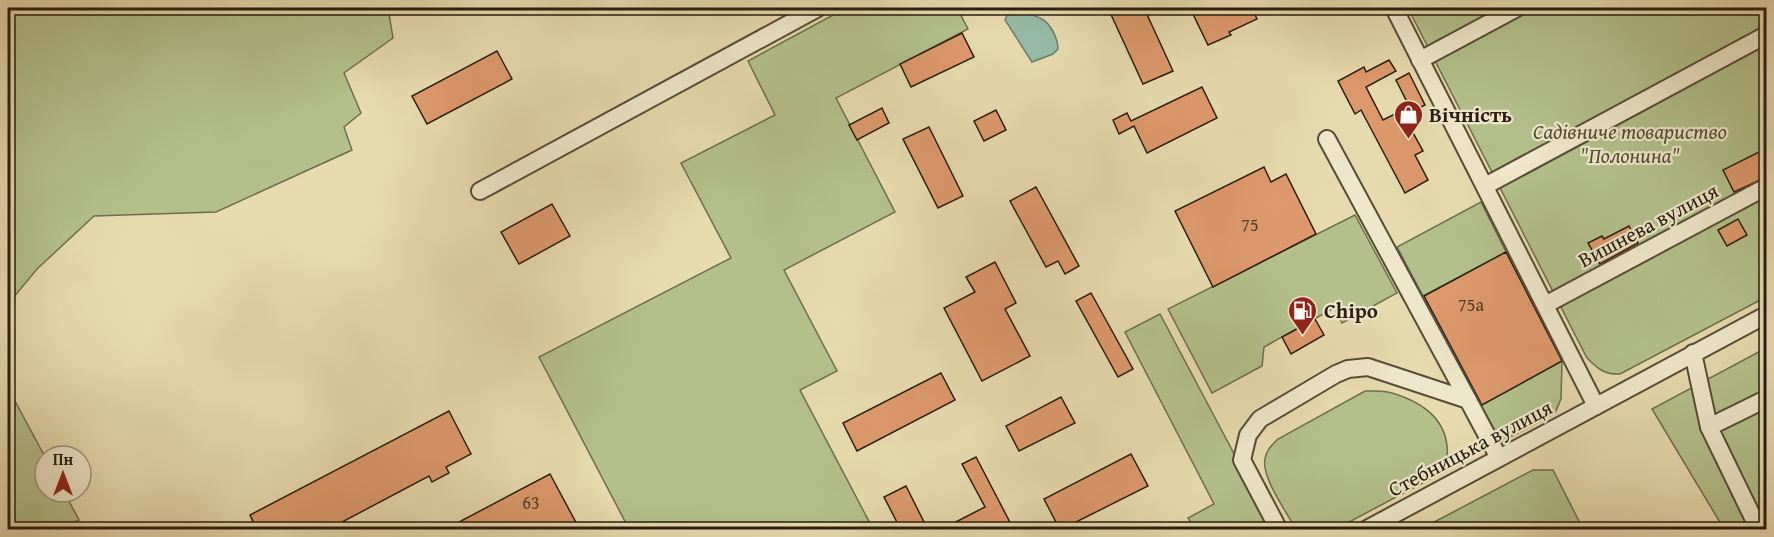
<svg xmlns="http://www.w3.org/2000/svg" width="1774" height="537" viewBox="0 0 1774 537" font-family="'Gentium Book Plus',serif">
	<rect width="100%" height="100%" fill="#e7daaf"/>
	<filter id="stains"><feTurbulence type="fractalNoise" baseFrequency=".00333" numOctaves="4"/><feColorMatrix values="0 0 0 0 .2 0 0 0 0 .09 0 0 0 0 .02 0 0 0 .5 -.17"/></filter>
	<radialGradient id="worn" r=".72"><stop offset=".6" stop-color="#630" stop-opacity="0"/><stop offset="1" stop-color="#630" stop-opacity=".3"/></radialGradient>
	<g fill="#b3c08c" stroke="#6e6e4e" stroke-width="1.5">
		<path d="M8 8H388L393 38 344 73 361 113 344 127 352 150 216 212 94 216 37 269 8 304Z"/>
		<path d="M846 8H957L968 29 836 98 895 212 784 270 837 371 800 390 873 529H629L539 357 731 258 681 163 775 115 748 61Z"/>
		<path d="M1408 8H1766V297L1620 374C1605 375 1598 369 1587 358Z"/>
		<path d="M1481 202 1506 252 1423 296 1397 247Z"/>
		<path d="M1355 215 1397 293 1342 323 1334 308 1264 347 1262 366 1212 393 1168 309Z"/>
		<path d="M1160 314 1274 529H1195L1188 518 1214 504 1125 332Z"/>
		<path d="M1766 348V529H1724L1652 409Z"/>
		<path d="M1562 361 1561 399 1555 413 1501 442 1481 405Z"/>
		<path d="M8 388 45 457V492H64L79 520 59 529H8Z"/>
		<path d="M1365 391C1373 391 1384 390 1392 393 1432 405 1455 429 1445 471L1336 529H1296C1287 513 1261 477 1265 459 1266 450 1272 445 1278 439Z"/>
		<path d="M1533 470H1553L1583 529H1421Z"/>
	</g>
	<path fill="#97bba8" stroke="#6b7c6c" stroke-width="1.5" d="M1019 11H1024C1030 16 1036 15 1042 19 1051 24 1058 39 1058 49L1053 54 1032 62 1005 20 1007 15Z"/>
	<g fill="#dd996b" stroke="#281d11" stroke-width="1.5">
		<path d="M1108 8H1144L1173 71 1143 84Z"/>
		<path d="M1190 8H1227L1229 13 1242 8H1252L1257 19 1229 32 1231 35 1208 45Z"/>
		<path d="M962 33 974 57 911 87 900 64Z"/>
		<path d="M497 51 512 79 427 124 412 96Z"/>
		<path d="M1389 60 1396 71 1366 87 1383 120 1401 111 1423 151 1415 155 1428 180 1405 193 1361 110 1355 114 1338 81 1364 67 1366 72Z"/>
		<path d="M1409 73 1425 105 1412 112 1396 80Z"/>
		<path d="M1202 87 1217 118 1147 153 1134 126 1119 134 1113 120 1127 113 1131 121Z"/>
		<path d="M882 108 889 123 857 140 849 125Z"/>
		<path d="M996 110 1006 130 984 141 974 121Z"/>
		<path d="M929 127 963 196 938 208 903 139Z"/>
		<path d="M1767 148V177L1734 192 1723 170Z"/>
		<path d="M1264 167 1271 182 1286 174 1316 234 1213 287 1175 211Z"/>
		<path d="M1036 187 1079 266 1065 274 1058 261 1046 267 1010 201Z"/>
		<path d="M552 204 570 236 519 264 501 232Z"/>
		<path d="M1738 219 1747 235 1727 246 1718 230Z"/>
		<path d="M1629 226 1638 243 1600 264 1588 243 1602 236 1604 239Z"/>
		<path d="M1506 252 1562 361 1482 405 1424 296Z"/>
		<path d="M995 262 1016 303 1005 309 1030 356 982 381 944 308 975 292 966 277Z"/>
		<path d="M1091 293 1133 369 1118 377 1076 301Z"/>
		<path d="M1315 319 1324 335 1291 354 1282 337Z"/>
		<path d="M941 373 955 400 857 451 843 423Z"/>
		<path d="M1061 397 1075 423 1019 451 1006 426Z"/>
		<path d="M449 411 471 454 446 467 449 473 432 482 429 476 327 530H257L250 515Z"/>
		<path d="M1131 454 1148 486 1060 530 1044 499Z"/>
		<path d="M976 457 1014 530H940L985 507 962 464Z"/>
		<path d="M550 474 580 530H444Z"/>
		<path d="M906 486 928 530H901L884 497Z"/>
	</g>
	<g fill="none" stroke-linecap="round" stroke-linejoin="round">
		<defs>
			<g id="minor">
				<path d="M1394 8 1596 406"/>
				<path d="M1420 60 1517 8"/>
				<path d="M1327 139 1468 400"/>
				<path d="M1485 186 1766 35"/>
				<path d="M480 191 818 8"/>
				<path d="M1545 305 1766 187"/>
				<path d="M1693 353 1709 427 1759 530"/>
				<path d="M1709 427 1766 399"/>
				<path d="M1279 530 1242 460 1248 435 1260 419 1336 374 1348 369 1368 367 1468 400 1499 458"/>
				<path d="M1365 530 1766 315"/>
			</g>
		</defs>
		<use href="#minor" stroke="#584c38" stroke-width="20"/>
		<use href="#minor" stroke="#efe7cb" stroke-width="16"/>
	</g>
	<defs>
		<symbol id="shop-pin" viewBox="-11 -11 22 30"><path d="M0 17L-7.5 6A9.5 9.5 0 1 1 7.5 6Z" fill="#8f2418" stroke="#efe7cb"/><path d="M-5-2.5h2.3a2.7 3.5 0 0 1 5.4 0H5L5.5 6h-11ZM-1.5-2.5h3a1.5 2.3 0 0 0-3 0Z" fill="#fff"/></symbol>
		<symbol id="fuel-pin" viewBox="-11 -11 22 30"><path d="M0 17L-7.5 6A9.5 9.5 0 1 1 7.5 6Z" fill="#8f2418" stroke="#efe7cb"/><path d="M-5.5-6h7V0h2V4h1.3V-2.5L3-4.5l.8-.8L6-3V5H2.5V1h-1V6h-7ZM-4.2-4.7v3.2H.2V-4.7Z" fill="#fff"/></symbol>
	</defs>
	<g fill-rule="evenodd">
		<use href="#shop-pin" x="1392" y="98" width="33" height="45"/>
		<use href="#fuel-pin" x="1286" y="294" width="33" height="45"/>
	</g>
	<g text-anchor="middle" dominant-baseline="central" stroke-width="4.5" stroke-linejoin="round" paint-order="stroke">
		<g font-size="18" fill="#553c28">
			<text x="1250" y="224">75</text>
			<text x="1471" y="304">75а</text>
			<text x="531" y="502">63</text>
		</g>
		<g font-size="21" font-weight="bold" fill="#281d11" stroke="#efe7cb" text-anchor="start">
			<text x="1429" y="114">Вічність</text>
			<text x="1324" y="310">Chipo</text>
		</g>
		<g font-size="21" font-style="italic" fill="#524e36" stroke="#efe7cb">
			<text x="1630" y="131">Садівниче товариство<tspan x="1630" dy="24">"Полонина"</tspan></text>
		</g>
		<g font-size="21" fill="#281d11" stroke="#efe7cb">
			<text transform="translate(1648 225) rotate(-28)">Вишнева вулиця</text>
			<text transform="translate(1470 448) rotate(-28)">Стебницька вулиця</text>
		</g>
	</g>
	<rect width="1774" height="537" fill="none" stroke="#e7daaf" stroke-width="30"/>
	<rect x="9" y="9" width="1756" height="519" fill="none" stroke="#281d11" stroke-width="3"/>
	<rect x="15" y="15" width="1744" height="507" fill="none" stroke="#281d11" stroke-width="1.5"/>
	<g transform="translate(63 474)"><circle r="28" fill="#efe7cb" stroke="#9f9681" stroke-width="1.5"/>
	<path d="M0-4.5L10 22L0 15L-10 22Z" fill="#8f2418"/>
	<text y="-9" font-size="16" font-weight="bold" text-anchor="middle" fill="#281d11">Пн</text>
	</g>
	<rect width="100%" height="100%" filter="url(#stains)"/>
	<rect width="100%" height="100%" fill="url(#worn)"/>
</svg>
